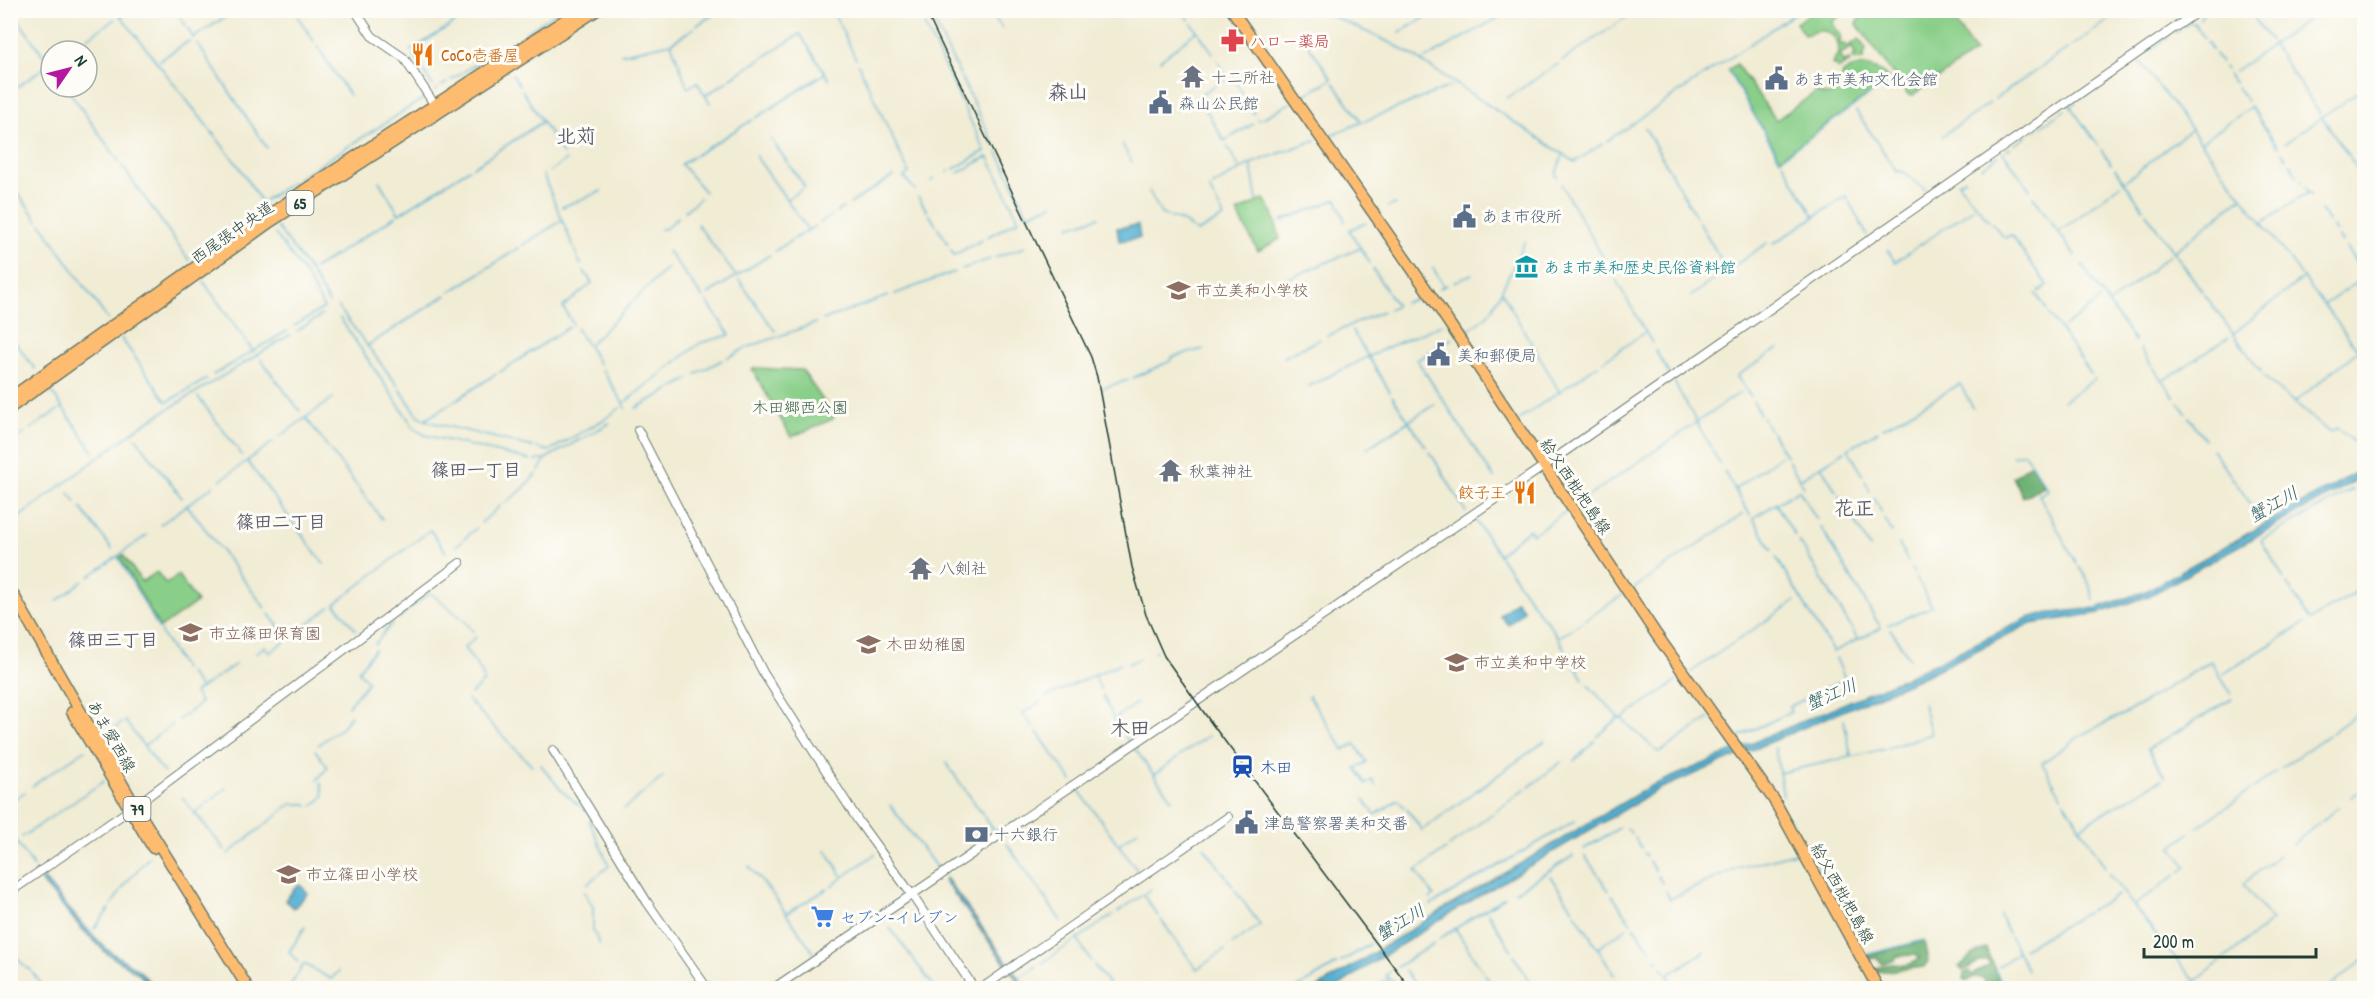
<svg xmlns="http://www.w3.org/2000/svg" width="2375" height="999" viewBox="0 0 2375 999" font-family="'Patrick Hand','Klee One',sans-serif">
	<rect width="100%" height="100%" fill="#fdfcf7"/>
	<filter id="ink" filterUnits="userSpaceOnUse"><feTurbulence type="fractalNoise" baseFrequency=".0167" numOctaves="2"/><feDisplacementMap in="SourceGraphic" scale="12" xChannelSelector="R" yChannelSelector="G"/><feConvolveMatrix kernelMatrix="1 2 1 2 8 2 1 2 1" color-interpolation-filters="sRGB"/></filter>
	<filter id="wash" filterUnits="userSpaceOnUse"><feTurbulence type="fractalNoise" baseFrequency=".008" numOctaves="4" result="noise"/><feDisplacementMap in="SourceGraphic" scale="24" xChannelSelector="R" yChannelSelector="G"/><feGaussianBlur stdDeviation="1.35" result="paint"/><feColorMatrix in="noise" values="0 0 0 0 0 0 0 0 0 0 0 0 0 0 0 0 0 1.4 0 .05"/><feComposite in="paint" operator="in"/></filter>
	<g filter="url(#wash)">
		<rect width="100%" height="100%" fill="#f1ecd4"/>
		<g fill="#89cf89" stroke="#54865e" stroke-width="1.5">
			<path d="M1815 10 1838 11 1841 15 1832 22 1842 39 1839 41 1842 45 1845 44 1847 47 1859 39 1866 49 1863 59 1854 61 1852 58 1856 55 1851 47 1839 56 1844 63 1849 60 1850 62 1839 69 1832 64 1839 52C1839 41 1832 30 1819 31 1814 31 1809 34 1804 35L1796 23Z"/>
			<path d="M1871 10 1949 11 1950 15 1975 52 1912 96 1907 94 1857 24 1858 20Z"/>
			<path d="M1736 64 1776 120 1816 92C1833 101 1841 88 1843 73 1858 61 1878 66 1889 80L1780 158 1728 70Z"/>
			<path d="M1264 199 1273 213 1280 239 1258 251 1237 212Z"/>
			<path d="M755 368 802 370 834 416 833 419 791 437 752 369Z"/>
			<path d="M123 555 142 582 157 572 166 584 178 575 197 602 160 628 120 557Z"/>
		</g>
		<g fill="#6eb275" stroke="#467854" stroke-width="1.5">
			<path d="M2031 464 2044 486 2023 497 2013 477Z"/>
			<path d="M1924 941 1928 961 1924 967 1876 972 1878 967C1882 967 1888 964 1893 964 1902 965 1913 966 1920 958L1915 955 1897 956 1895 960 1882 964 1877 957 1870 960 1867 956Z"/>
			<path d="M1986 948 1999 980 1990 981V988H1986L1984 978 1974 977 1967 981 1963 979 1964 974 1969 971 1972 975 1990 965 1988 961C1977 959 1971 968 1963 971L1959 967 1972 955Z"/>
		</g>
		<g fill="#52afd1" stroke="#387682" stroke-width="1.5">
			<path d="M1138 225 1140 238 1119 241 1117 228Z"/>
			<path d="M2364 468V476L2149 596 2099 613 2030 624 1918 679 1657 790 1454 911 1369 965 1336 988H1317L1441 911 1649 787 1911 675 2028 618 2043 614 2097 608 2146 591Z"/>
			<path d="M1516 601 1524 610 1508 625 1500 615Z"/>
			<path d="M43 878 82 924 108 950 140 971 155 988H151L139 974 106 953 81 928 40 880Z"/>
			<path d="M946 878 1026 988H1023L944 880Z"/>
			<path d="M299 884 308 893 294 908 285 900Z"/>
		</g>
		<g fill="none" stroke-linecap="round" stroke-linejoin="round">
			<g stroke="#52afd1" stroke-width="1.5">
				<path d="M11 10 46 59"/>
				<path d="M116 10 240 168 265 208"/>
				<path d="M176 10 193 37"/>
				<path d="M294 10 295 13 300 10"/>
				<path d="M832 10 856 59"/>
				<path d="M917 10 921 18"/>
				<path d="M928 10 930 13"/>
				<path d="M989 10 1002 28"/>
				<path d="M1183 10 1189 20"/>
				<path d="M1239 10V11"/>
				<path d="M1319 10 1393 44 1412 55 1575 162 1602 144"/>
				<path d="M2249 10 2270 41"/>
				<path d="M1241 14 1253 30"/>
				<path d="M2313 16 2321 10"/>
				<path d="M298 17 314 41"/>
				<path d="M932 18 995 147"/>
				<path d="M1352 18 1366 10"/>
				<path d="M2200 19 2202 15 2207 10"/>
				<path d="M924 24 985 151 954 169"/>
				<path d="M1192 24 1213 53"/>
				<path d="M697 25 721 10"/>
				<path d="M2183 27 2189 23H2194L2204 38"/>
				<path d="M1400 32 1439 10"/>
				<path d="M525 33 559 10"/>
				<path d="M2174 33 2179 30"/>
				<path d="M87 38 115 19"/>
				<path d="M193 38 228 15"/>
				<path d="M2207 42 2212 50"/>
				<path d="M197 43 267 148"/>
				<path d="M671 43 688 88 697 82 710 103"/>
				<path d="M2273 45 2320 114"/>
				<path d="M317 46 349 95"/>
				<path d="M2071 47 2123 10"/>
				<path d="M68 51 78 44"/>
				<path d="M410 51 473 11"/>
				<path d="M621 54 671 43 694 28"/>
				<path d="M2215 54 2221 62"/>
				<path d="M413 55 433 86"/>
				<path d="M1425 59 1512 10"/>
				<path d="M2138 59 2358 350"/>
				<path d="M160 60 189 41"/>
				<path d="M1160 60 1197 31"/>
				<path d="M1217 60 1227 78 1198 96 1224 141 1253 124"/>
				<path d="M1562 61 1634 12"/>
				<path d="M858 64 909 173 904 177 915 190"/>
				<path d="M2224 67 2226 70"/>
				<path d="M1728 71 1780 159 1889 81"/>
				<path d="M2235 71 2309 19"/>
				<path d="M512 74 519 85"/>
				<path d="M2228 74 2234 83"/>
				<path d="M1232 75 1254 114"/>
				<path d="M731 78 800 34 829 79"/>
				<path d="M2110 78 2170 36"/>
				<path d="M451 80 498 50"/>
				<path d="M1334 83 1361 121"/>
				<path d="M441 86 447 83"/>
				<path d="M66 87 120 163"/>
				<path d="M2237 87 2247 101"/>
				<path d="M13 90 51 63"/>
				<path d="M522 90 563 154"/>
				<path d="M435 91 437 89"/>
				<path d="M706 95 728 81"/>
				<path d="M1301 97 1332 79 1307 43"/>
				<path d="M1507 98 1558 64"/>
				<path d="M1995 99 2067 49"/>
				<path d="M2081 99 2101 85"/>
				<path d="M2076 102 2070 106 2098 145"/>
				<path d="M2250 106 2278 147"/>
				<path d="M1856 111 1897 172 1902 171 1926 190"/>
				<path d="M2322 117 2364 178"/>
				<path d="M756 118 824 74"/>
				<path d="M1263 118 1290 103"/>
				<path d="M1257 119 1260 120"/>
				<path d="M2041 126 2065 110"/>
				<path d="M1645 128 1697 218"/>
				<path d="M2035 130 2037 129"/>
				<path d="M1328 136 1451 86"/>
				<path d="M1942 136 1990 103"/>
				<path d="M771 139 805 187 787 199"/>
				<path d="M1607 141 1800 10"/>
				<path d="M2201 142 2251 107"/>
				<path d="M354 143 424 98"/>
				<path d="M2285 143 2359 91"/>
				<path d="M1122 144 1132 162"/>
				<path d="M2014 145 2027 136"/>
				<path d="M1227 146 1240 169"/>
				<path d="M2007 150 2010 148"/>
				<path d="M2101 150 2111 164"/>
				<path d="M998 152 1028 215 1053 204"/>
				<path d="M2003 152 2030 190"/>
				<path d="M2282 152 2286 158"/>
				<path d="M755 155 808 230"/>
				<path d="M1783 163 1814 216"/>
				<path d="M2290 164 2297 175"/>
				<path d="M1251 165 1257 200"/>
				<path d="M122 166 189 260"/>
				<path d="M473 167 542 122"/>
				<path d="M1982 167 1998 156"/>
				<path d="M2115 169 2143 208"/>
				<path d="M549 172 566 160"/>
				<path d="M947 173 949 171"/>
				<path d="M958 173 987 157 989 158 1019 220 987 237"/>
				<path d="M543 175 581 265"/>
				<path d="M1557 177 1556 174 1562 156"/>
				<path d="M298 179 352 144"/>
				<path d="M1965 179 1958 183 1989 221"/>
				<path d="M2300 180 2302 182"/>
				<path d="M379 181 399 214 469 169"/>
				<path d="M931 181 934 179"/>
				<path d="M10 182 38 221"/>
				<path d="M2124 182 2190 130"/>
				<path d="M1561 184 1614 276"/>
				<path d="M1212 186 1250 164 1316 140"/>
				<path d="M2305 187 2311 195"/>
				<path d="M1149 191 1161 214 1182 221 1197 232 1224 217 1209 188"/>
				<path d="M705 192 681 164 752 120"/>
				<path d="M2033 196 2075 256"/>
				<path d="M918 197 927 211"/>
				<path d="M265 200 293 182"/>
				<path d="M850 204 893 176"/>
				<path d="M562 207 602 191"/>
				<path d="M1388 207 1396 204"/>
				<path d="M2321 210 2328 221"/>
				<path d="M685 211 700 198"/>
				<path d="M836 212 843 208"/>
				<path d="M2146 213 2202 291"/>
				<path d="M929 214 936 225"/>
				<path d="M1281 221 1337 199 1345 222"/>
				<path d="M820 223 832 215"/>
				<path d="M1366 223 1349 230 1370 263"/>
				<path d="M1992 223 2003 236"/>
				<path d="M2262 223 2309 192"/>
				<path d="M41 224 108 320"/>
				<path d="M697 224 736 276"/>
				<path d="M2332 226 2336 232"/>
				<path d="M277 227 310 271 329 303"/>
				<path d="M1069 227 1099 217"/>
				<path d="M938 228 948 244"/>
				<path d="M660 229H665L678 217"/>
				<path d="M2059 232 2120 185"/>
				<path d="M275 234 305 274 324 308 294 326"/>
				<path d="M2339 237 2342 242"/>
				<path d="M2005 238 2011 235 2047 285 2039 292"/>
				<path d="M794 239 815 226"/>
				<path d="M1773 244 1846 196 1867 235"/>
				<path d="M523 245 561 221"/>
				<path d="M2346 248 2364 274"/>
				<path d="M951 250 954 255 982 240"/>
				<path d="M668 251 703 298"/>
				<path d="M775 251 792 240"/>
				<path d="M1888 251 1895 262 1974 208"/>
				<path d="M2175 251 2242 197"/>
				<path d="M996 257 1025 247"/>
				<path d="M1516 261 1525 241"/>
				<path d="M2082 265 2135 342"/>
				<path d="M1433 268 1444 286"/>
				<path d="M314 269 396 216"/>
				<path d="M962 269 990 259"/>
				<path d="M1373 269 1396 305"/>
				<path d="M1728 270 1767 243"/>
				<path d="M739 280 775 331"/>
				<path d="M1616 280 1652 343"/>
				<path d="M203 281 252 350"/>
				<path d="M1454 282 1472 274"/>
				<path d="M1275 284 1361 248"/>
				<path d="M1440 288 1447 285"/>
				<path d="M450 292 519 248"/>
				<path d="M1502 292 1528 338"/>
				<path d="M708 294 770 255"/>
				<path d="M895 294 954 272"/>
				<path d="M2036 294 2047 310"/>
				<path d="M2205 295 2262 373"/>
				<path d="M1691 296 1727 270 1699 222"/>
				<path d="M1404 303 1423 296"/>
				<path d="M2110 303 2170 255"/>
				<path d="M2325 304 2364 278"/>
				<path d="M338 307 398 386"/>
				<path d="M1388 310 1395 307"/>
				<path d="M2049 314 2091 374"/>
				<path d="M340 318 415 429 425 435 530 460"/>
				<path d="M823 320 888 296"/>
				<path d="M573 324 563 307 592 283 584 271"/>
				<path d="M2064 327 2100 300"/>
				<path d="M576 328 588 346 669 266"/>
				<path d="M1352 330 1390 392"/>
				<path d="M297 331 322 315"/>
				<path d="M2234 333 2303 278"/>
				<path d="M1463 334 1486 317 1492 310 1514 265"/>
				<path d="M10 335 35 369"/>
				<path d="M1327 336 1383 311"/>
				<path d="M121 338 167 402 207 379"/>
				<path d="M1453 338 1417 360 1494 478"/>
				<path d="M1530 340 1559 391"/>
				<path d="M367 346 446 295"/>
				<path d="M589 347 599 364"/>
				<path d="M2140 349 2174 397"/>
				<path d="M1655 350 1669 373"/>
				<path d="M1284 357 1320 339"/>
				<path d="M727 358 746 348 816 323"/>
				<path d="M261 360 300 411"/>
				<path d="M1603 361 1644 333"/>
				<path d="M602 369 626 408"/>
				<path d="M500 372 569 327"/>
				<path d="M696 374 722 360"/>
				<path d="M213 375 287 331"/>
				<path d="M2264 377 2330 433 2337 428 2364 450"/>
				<path d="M1133 378 1170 361 1172 357 1204 349"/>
				<path d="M2163 381 2229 337"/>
				<path d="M1674 382 1720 464"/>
				<path d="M1307 387 1386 348 1443 324"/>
				<path d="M1103 388 1128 380"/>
				<path d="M400 389 417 414 425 420 496 374"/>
				<path d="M50 390 94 452"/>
				<path d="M1392 396 1426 447"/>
				<path d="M1750 396 1737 376 1779 348"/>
				<path d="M198 397 242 455"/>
				<path d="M1753 401 1760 414"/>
				<path d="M2063 401 2095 379"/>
				<path d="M625 402 700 343 730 335 707 302"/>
				<path d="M2178 402 2186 413"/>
				<path d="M2295 402 2364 346"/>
				<path d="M636 408 689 379"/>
				<path d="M1762 417 1764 420"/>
				<path d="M2189 417 2205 440"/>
				<path d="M306 418 382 519"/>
				<path d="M1520 419 1598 365"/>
				<path d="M426 421 533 447"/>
				<path d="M1409 421 1435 404"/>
				<path d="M1766 423 1770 430"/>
				<path d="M1883 428 1960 384 1973 408"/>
				<path d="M30 429 61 408"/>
				<path d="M1772 433 1786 456"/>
				<path d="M279 437 333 398"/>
				<path d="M136 438 182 498"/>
				<path d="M10 443 25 433"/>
				<path d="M537 448 549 451 605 419 620 408"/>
				<path d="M1367 448 1409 421"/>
				<path d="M2212 449 2260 517"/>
				<path d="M1430 452 1466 512"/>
				<path d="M2012 456 2024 453 2048 490 2039 495 2045 506"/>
				<path d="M1788 460 1804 487"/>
				<path d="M247 461 324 564"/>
				<path d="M535 461 545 459 610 423"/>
				<path d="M1821 466 1836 491"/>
				<path d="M539 471 545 460"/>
				<path d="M1724 471 1750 515"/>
				<path d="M1863 475 1848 449 1878 431"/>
				<path d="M1800 479 1845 451"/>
				<path d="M221 480 273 442"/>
				<path d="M1865 481 1870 491"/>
				<path d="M2359 486 2364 483"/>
				<path d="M1735 489 1780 456"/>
				<path d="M69 493 76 502"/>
				<path d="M1839 495 1870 548"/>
				<path d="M1874 498 1882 513"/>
				<path d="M504 504 522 490 536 474"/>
				<path d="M1577 504 1741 392"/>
				<path d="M1776 504 1795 536"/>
				<path d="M187 505 265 608"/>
				<path d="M81 508 112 549"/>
				<path d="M2046 508 2077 564"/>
				<path d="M1885 519 1892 532"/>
				<path d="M1473 520H1475L1542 617 1546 619 1583 679"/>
				<path d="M481 523 500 506"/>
				<path d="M10 524 142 425 290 335"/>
				<path d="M160 525 213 486"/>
				<path d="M1799 541 1858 639"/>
				<path d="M1899 544 1908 562"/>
				<path d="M455 547 476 528"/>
				<path d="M1772 550 1753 518 1799 490 1817 520"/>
				<path d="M1499 554 1529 529 1533 534 1568 510"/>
				<path d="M118 557 164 638 184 669"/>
				<path d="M1776 557 1833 652 1881 628 1821 527"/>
				<path d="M2079 567 2088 581 2094 600"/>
				<path d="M1912 569 1914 573"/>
				<path d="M90 576 147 535"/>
				<path d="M1916 577 1932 607"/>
				<path d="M2284 579 2261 540 2353 489"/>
				<path d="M2287 584 2310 620 2364 587"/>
				<path d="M1633 589 1743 514"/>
				<path d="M57 601 83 581"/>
				<path d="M335 604 430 530 446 552"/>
				<path d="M336 605 356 630"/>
				<path d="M269 614 287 638"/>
				<path d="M399 618 430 593 463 619 473 631"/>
				<path d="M1888 625 1929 608"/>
				<path d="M1891 630 1909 658"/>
				<path d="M1558 638 1624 594"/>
				<path d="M375 644 392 623"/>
				<path d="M1154 652 1156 651"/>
				<path d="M256 653 265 646 269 653 330 607"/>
				<path d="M1128 664 1139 659"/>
				<path d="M1691 672 1795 601"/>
				<path d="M189 673 200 688"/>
				<path d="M2223 674 2305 623"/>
				<path d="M1094 675 1101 690"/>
				<path d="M1588 685 1618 717"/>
				<path d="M471 694 484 681 481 671 464 648 476 637"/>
				<path d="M1103 695 1114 720 1129 742"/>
				<path d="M1309 696 1344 750 1355 744 1367 762 1356 768 1366 784 1372 780 1376 786"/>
				<path d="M1046 697 1121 663"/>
				<path d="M467 699 532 766"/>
				<path d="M348 706 368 682 358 671 375 649"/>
				<path d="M1722 716 1738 737 1791 712 1789 707 1845 679 1836 658"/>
				<path d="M1115 718 1137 703"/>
				<path d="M1622 719 1659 753 1710 718"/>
				<path d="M178 720 201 703 194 693 236 664"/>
				<path d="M1844 720 1851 756"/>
				<path d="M125 721 164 773"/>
				<path d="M1034 728 1023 713 1041 702"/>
				<path d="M1037 732 1072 781"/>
				<path d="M2331 733 2360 712 2364 717"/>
				<path d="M104 736 122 723"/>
				<path d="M1597 737 1618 718 1622 719 1681 678"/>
				<path d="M145 745 173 724"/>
				<path d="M318 745 341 728 351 715"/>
				<path d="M1775 748 1783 796"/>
				<path d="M1888 748 1931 734 1923 704"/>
				<path d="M1135 749 1172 800"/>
				<path d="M315 750 328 767 317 780"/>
				<path d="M1179 756 1208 736"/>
				<path d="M1574 761 1595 741"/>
				<path d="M946 763 996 833"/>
				<path d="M541 765 561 790 586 811"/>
				<path d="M2281 768 2328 735"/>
				<path d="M1779 773 1885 749"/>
				<path d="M1154 775 1177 758"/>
				<path d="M2165 777 2148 749 2232 699"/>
				<path d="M32 786 85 750"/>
				<path d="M1529 787 1561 762"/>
				<path d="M1078 789 1137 870"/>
				<path d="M2360 791 2364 799"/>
				<path d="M2061 796 2042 763 2083 734 2128 712 2211 661 2231 694"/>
				<path d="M182 797 225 850"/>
				<path d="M2351 797 2357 793"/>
				<path d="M1364 799 1375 815 1398 800 1404 807"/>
				<path d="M2064 801 2105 867"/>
				<path d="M10 802 25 792"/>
				<path d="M890 805 939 871"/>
				<path d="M313 806 324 796 321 783"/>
				<path d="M624 809 663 777"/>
				<path d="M1407 809 1422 830 1545 741"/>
				<path d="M1495 812 1525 789"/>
				<path d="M194 814 226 788"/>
				<path d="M2322 821 2338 807"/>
				<path d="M2080 827 2162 779"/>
				<path d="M1627 828 1631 833"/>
				<path d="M2197 828 2276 772"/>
				<path d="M10 833 34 867"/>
				<path d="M22 837 104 781"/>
				<path d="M1634 837 1641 848"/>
				<path d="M1007 844 1061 921"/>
				<path d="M1119 844 1138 830"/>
				<path d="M2292 845 2319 823"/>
				<path d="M1449 846 1492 814"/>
				<path d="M1204 847 1233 886"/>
				<path d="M1584 849 1619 828"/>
				<path d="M1808 849 1822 874"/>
				<path d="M826 850 843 877"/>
				<path d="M1644 853 1646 856"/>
				<path d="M228 854 291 804H306L309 806"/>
				<path d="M1585 856 1609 891"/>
				<path d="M1649 861 1655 871"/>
				<path d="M749 866 774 896 814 953"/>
				<path d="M2180 872 2187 867 2172 847 2190 833"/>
				<path d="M2108 873 2162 942"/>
				<path d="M1550 876 1573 909"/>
				<path d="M1658 876 1662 883"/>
				<path d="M587 884 609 866 590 822 591 819"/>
				<path d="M831 886 875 854"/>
				<path d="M1666 891 1670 899 1737 868 1799 852"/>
				<path d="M585 892 593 907V930L599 944"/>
				<path d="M1515 892 1573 856"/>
				<path d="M1143 895 1158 916"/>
				<path d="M1612 895 1631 923"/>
				<path d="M1430 899 1434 896 1416 871 1446 849"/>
				<path d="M112 904 126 883 149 857"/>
				<path d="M1431 905 1575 821"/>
				<path d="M2135 905 2176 875"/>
				<path d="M2089 911 2118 895"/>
				<path d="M1118 912 1151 889"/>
				<path d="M787 913 827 889"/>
				<path d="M1488 913 1512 951"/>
				<path d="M1575 913 1615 975"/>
				<path d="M2000 915 2008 933"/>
				<path d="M1161 920 1197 969 1225 950"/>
				<path d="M2272 921 2243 884 2279 855"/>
				<path d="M1634 927 1651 951"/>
				<path d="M890 928 935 988"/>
				<path d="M1455 928 1482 970"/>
				<path d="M94 929 109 909"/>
				<path d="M2010 936 2027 970"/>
				<path d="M1077 939 1091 961"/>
				<path d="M1439 939 1505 897"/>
				<path d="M1377 940 1389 929 1405 919"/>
				<path d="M1232 944 1260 925 1235 890"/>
				<path d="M2166 947 2201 988"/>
				<path d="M1598 948 1627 928"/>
				<path d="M2023 949 2086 913"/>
				<path d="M10 950 27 969 29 968 43 986"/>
				<path d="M1865 955 1924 940"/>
				<path d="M1514 956 1530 981"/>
				<path d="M1656 959 1658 960"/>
				<path d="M298 962 289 952 305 927"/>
				<path d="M1341 962 1370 944"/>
				<path d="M1042 963 1113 915"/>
				<path d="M1094 965 1112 988"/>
				<path d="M1999 966 2017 953"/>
				<path d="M1397 967 1434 943"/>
				<path d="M1662 967 1672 981"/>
				<path d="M1995 969 2000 980 2001 988"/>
				<path d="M1405 971 1418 988"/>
				<path d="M1485 974 1494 988"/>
				<path d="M1668 975 1705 951"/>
				<path d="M1018 979 1037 966"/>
				<path d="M1388 980H1393L1400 988"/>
				<path d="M2195 982 2269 923"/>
				<path d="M1532 984 1535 988"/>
				<path d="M290 986 304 964 331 979 339 971"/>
				<path d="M1676 987 1677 988"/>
				<path d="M1297 988 1337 964"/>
				<path d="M1374 988 1389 978 1386 975 1390 972"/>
				<path d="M2328 988 2364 959"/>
			</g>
		</g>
	</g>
	<g filter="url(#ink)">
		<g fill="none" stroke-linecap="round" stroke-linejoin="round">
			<defs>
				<g id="minor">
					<path d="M355 10 372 36 404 58 438 110"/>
					<path d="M638 430 764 674 859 822 912 895 974 988"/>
					<path d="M553 750 647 902 707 988"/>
					<path d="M10 892 135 806 460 563"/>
					<path d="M774 988 1544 466 2200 10"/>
					<path d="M982 988 1228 817"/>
				</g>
				<g id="major">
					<path d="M1232 10 1431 296 1656 634 1774 800 1878 988"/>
					<path d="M10 398 303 191 580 10"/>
					<path d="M10 408 270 222 597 10"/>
					<path d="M10 589 135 806 248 988"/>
					<path d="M72 712 153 848"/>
				</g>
			</defs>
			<use href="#minor" stroke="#687a6c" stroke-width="10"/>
			<use href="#major" stroke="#687a6c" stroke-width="13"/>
			<use href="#minor" stroke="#fff" stroke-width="8"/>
			<use href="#major" stroke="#febc70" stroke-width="10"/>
			<path stroke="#1f3d34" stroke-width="1.5" d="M925 10 1091 357 1097 377 1132 567 1146 615 1164 656 1212 724 1410 988"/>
		</g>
	</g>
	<defs>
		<symbol id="pharmacy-bare" viewBox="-9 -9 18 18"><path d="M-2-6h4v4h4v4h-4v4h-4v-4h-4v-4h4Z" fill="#e0444e" stroke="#fdfcf7" stroke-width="2.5" paint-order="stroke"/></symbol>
		<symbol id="restaurant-bare" viewBox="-9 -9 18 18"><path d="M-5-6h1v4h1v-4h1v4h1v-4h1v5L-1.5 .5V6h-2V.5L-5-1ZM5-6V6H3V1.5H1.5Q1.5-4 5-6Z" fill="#e8710a" stroke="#fdfcf7" stroke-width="2.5" paint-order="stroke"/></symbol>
		<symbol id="temple-bare" viewBox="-9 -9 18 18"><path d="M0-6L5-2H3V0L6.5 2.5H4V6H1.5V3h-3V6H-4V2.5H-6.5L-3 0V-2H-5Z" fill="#6b7280" stroke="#fdfcf7" stroke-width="2.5" paint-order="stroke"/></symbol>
		<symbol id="civic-bare" viewBox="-9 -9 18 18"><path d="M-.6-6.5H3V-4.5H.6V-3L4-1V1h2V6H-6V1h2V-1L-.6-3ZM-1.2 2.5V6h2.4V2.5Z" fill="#5c6f8a" stroke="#fdfcf7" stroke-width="2.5" paint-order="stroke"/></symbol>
		<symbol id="museum-bare" viewBox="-9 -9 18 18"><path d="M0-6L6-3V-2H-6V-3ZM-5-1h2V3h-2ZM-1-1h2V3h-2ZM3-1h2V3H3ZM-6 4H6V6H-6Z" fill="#0f9aa8" stroke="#fdfcf7" stroke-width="2.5" paint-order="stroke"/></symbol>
		<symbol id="school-bare" viewBox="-9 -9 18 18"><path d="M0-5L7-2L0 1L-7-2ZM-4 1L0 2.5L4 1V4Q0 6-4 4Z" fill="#8d6e63" stroke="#fdfcf7" stroke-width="2.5" paint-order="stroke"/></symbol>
		<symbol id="station-bare" viewBox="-9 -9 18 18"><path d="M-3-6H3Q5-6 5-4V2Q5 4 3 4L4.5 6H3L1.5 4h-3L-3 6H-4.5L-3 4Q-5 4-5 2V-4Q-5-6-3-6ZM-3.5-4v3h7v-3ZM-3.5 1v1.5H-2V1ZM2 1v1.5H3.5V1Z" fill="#1a4fb4" stroke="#fdfcf7" stroke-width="2.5" paint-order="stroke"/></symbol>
		<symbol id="bank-bare" viewBox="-9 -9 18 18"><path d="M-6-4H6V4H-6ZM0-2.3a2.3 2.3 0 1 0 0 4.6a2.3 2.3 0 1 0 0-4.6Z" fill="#5c6f8a" stroke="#fdfcf7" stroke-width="2.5" paint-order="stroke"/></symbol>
		<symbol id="supermarket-bare" viewBox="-9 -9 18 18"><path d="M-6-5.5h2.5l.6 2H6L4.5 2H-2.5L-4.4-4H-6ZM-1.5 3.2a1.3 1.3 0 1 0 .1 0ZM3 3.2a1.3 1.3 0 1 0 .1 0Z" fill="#3f7fe0" stroke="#fdfcf7" stroke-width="2.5" paint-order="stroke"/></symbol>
	</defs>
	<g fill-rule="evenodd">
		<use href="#pharmacy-bare" x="1216" y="24" width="33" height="33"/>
		<use href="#restaurant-bare" x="406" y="38" width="33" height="33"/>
		<use href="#temple-bare" x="1176" y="60" width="33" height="33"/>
		<use href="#civic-bare" x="1760" y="62" width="33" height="33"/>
		<use href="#civic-bare" x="1144" y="86" width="33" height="33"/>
		<use href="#civic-bare" x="1448" y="200" width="33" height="33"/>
		<use href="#museum-bare" x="1510" y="250" width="33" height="33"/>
		<use href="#school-bare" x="1162" y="274" width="33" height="33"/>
		<use href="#civic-bare" x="1422" y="338" width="33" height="33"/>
		<use href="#temple-bare" x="1154" y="454" width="33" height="33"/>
		<use href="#restaurant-bare" x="1508" y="476" width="33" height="33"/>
		<use href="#temple-bare" x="904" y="552" width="33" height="33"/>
		<use href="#school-bare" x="174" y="616" width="33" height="33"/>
		<use href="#school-bare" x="852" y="628" width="33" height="33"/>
		<use href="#school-bare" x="1440" y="646" width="33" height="33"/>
		<use href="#station-bare" x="1226" y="750" width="33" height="33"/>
		<use href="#civic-bare" x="1230" y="806" width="33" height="33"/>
		<use href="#bank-bare" x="960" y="818" width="33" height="33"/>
		<use href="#school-bare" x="272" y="858" width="33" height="33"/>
		<use href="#supermarket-bare" x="806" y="900" width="33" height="33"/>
	</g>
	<g text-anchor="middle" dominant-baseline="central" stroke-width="6" stroke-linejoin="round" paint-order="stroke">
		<g fill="#fdfcf7" stroke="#62766e" stroke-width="1.5">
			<rect x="286.5" y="191" width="27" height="24" rx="4.5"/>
			<rect x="123.5" y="797" width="27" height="24" rx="4.5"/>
		</g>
		<g font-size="15" font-weight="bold" fill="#1f3d34">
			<text x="300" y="203">65</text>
			<text x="137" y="809">79</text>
		</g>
		<g font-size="16" fill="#be3a42" stroke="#fdfcf7" text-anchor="start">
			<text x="1250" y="41">ハロー薬局</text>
		</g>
		<g font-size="16" fill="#c56008" stroke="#fdfcf7" text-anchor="start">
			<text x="441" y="55">CoCo壱番屋</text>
			<text x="1506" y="492" text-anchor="end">餃子王</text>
		</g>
		<g font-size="16" fill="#5b616d" stroke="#fdfcf7" text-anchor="start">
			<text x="1211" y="77">十二所社</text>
			<text x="1189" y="471">秋葉神社</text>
			<text x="939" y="568">八剣社</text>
		</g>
		<g font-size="16" fill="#4e5e75" stroke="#fdfcf7" text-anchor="start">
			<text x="1794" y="79">あま市美和文化会館</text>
			<text x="1179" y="103">森山公民館</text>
			<text x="1482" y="216">あま市役所</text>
			<text x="1457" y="355">美和郵便局</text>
			<text x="1264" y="823">津島警察署美和交番</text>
			<text x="994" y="834">十六銀行</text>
		</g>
		<g font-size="16" fill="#1f3d34" stroke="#fdfcf7">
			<text transform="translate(232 232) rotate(-35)">西尾張中央道</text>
			<text transform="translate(1576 486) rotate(56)">給父西枇杷島線</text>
			<text transform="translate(112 736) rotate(60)">あま愛西線</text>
			<text transform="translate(1843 893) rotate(61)">給父西枇杷島線</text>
		</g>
		<g font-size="16" fill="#0d838f" stroke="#fdfcf7" text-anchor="start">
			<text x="1544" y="267">あま市美和歴史民俗資料館</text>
		</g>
		<g font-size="16" fill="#785e54" stroke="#fdfcf7" text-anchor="start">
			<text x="1196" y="290">市立美和小学校</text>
			<text x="209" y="633">市立篠田保育園</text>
			<text x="886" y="644">木田幼稚園</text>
			<text x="1474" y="662">市立美和中学校</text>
			<text x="306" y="874">市立篠田小学校</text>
		</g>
		<g font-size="16" fill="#3a6249" stroke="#fdfcf7">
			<text x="800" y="407">木田郷西公園</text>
		</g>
		<g font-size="16" fill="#164399" stroke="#fdfcf7" text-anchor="start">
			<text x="1260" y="767">木田</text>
		</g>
		<g font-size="16" fill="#366cbe" stroke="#fdfcf7" text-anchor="start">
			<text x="840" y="917">セブン-イレブン</text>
		</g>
		<g font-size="18" font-weight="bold" fill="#5d5d6d" stroke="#fdfcf7">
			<text x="476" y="469">篠田一丁目</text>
			<text x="281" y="521">篠田二丁目</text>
			<text x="113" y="639">篠田三丁目</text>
		</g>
		<g font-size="18" font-style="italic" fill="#2e5f63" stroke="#fdfcf7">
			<text transform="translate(2273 504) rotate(-29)">蟹江川</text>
			<text transform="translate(1831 694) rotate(-23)">蟹江川</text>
			<text transform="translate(1400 922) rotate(-31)">蟹江川</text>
		</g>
		<g font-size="20" font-weight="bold" fill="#5d5d6d" stroke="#fdfcf7">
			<text x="1068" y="91">森山</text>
			<text x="576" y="135">北苅</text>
			<text x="1854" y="507">花正</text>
			<text x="1130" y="727">木田</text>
		</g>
	</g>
	<rect width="2375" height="999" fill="none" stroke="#fdfcf7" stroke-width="36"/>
	<g transform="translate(69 69) rotate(55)"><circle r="28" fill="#fdfcf7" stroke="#a4b0a9" stroke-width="1.5"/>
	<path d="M0-4.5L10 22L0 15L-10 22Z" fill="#b5179e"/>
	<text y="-9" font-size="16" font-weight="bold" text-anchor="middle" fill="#1f3d34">N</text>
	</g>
	<path d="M2144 948v9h172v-9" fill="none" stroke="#1f3d34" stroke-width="3"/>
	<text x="2153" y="948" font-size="18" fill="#1f3d34" stroke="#fdfcf7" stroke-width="4.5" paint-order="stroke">200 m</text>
</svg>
